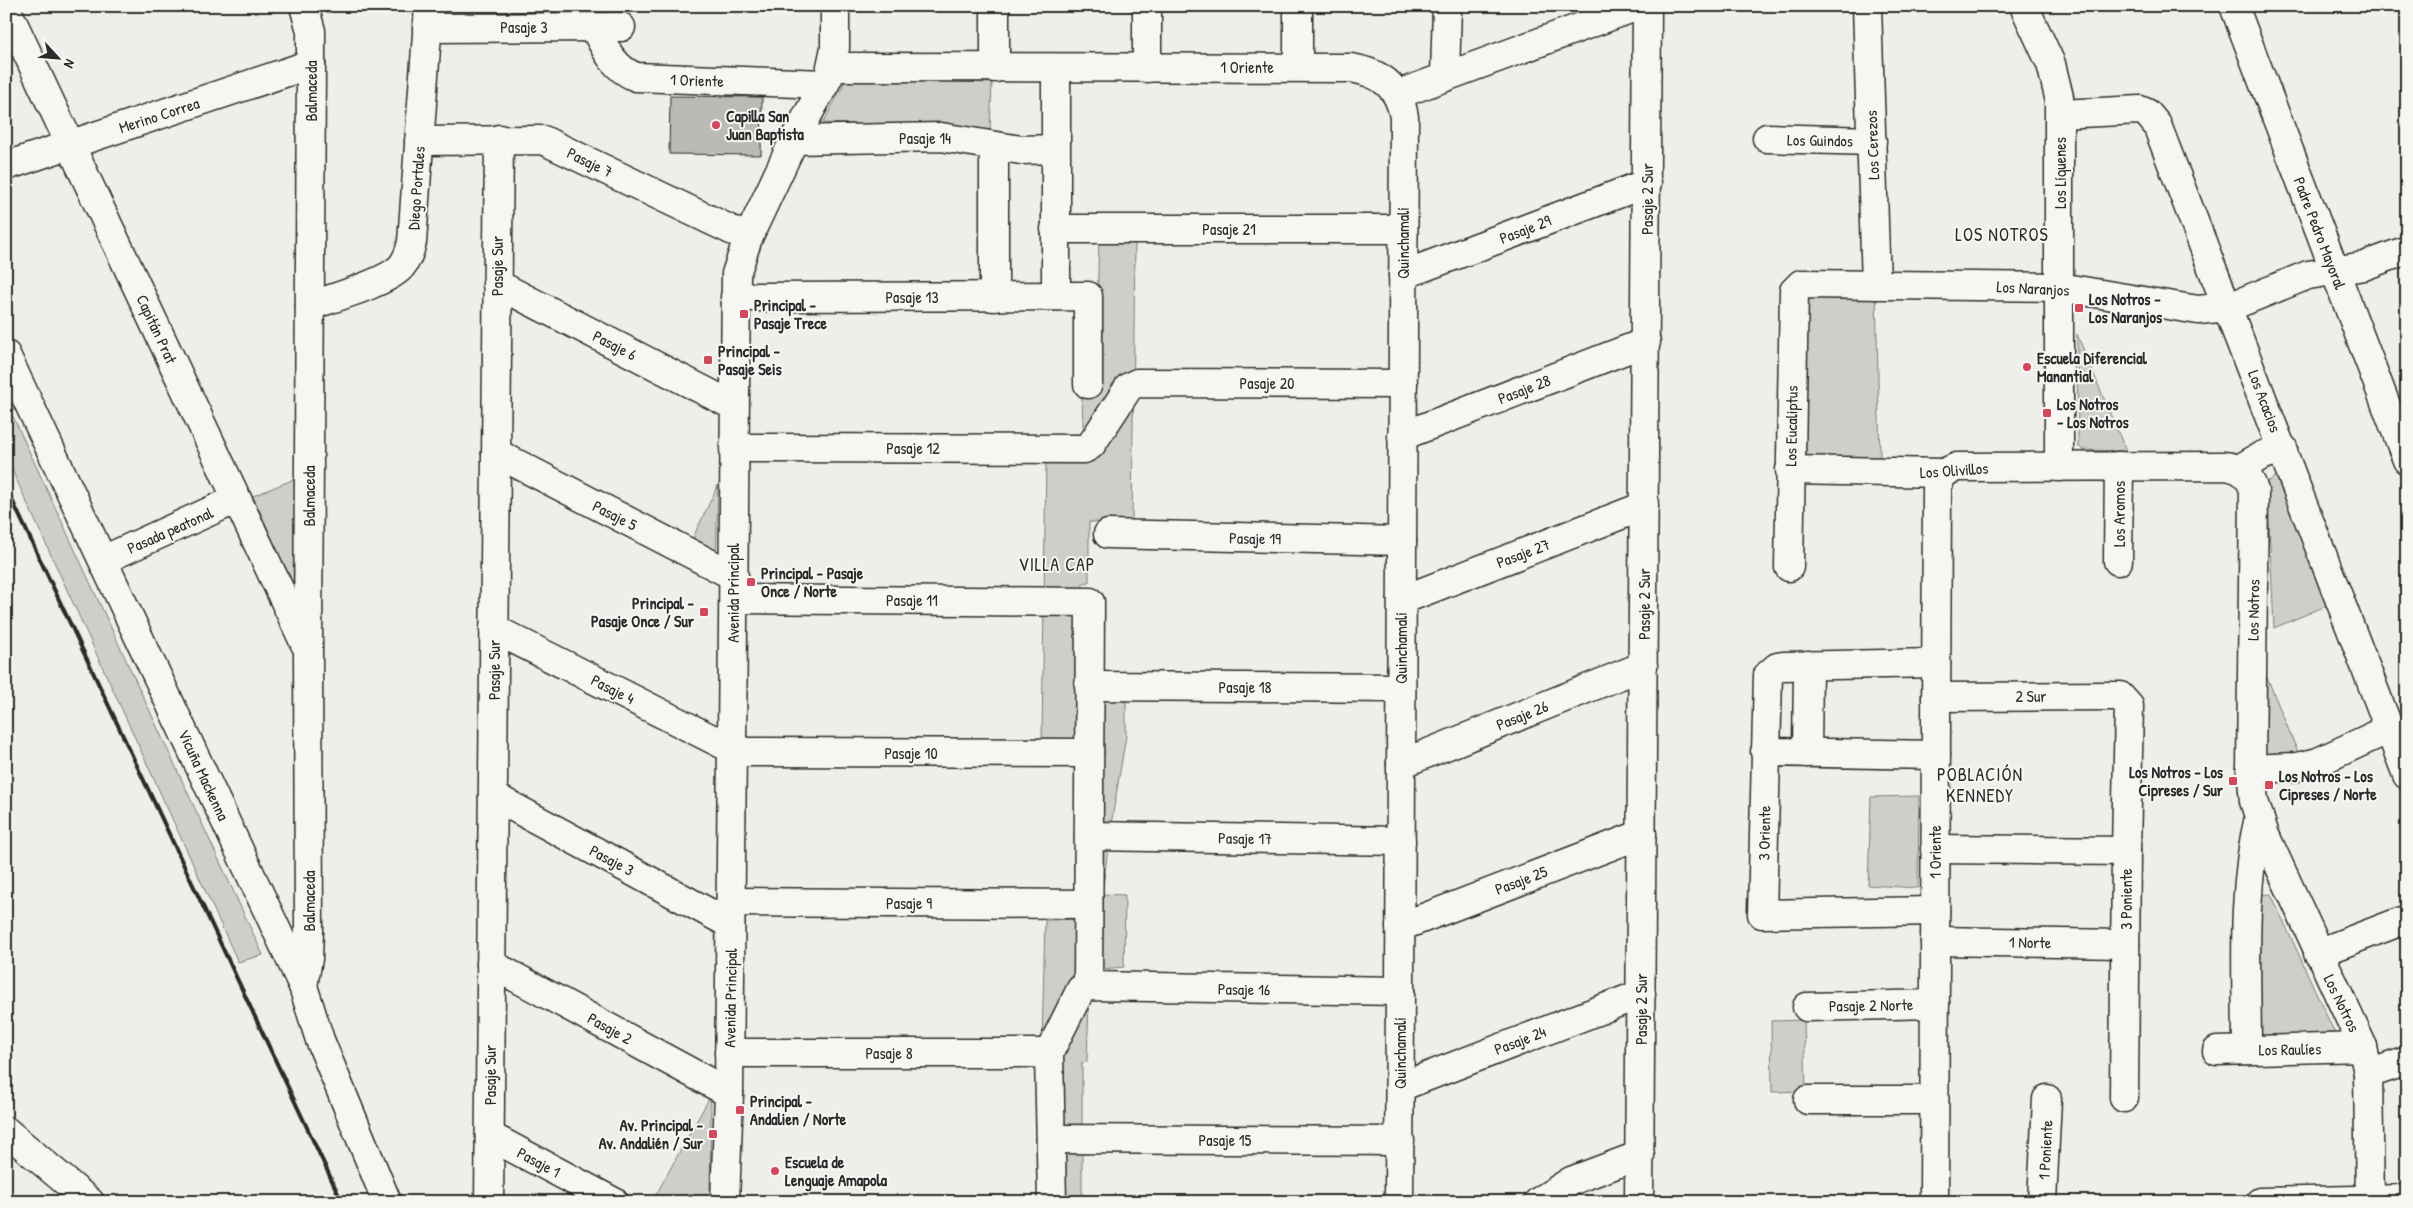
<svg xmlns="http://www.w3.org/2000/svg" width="2413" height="1208" viewBox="0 0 2413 1208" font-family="'Patrick Hand',sans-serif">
	<rect width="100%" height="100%" fill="#eeeeea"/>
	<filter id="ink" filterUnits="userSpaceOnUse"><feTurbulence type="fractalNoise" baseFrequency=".02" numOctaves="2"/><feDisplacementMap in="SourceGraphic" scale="10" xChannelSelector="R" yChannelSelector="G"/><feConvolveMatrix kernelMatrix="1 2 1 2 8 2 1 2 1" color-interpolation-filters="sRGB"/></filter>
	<g filter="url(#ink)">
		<g fill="#cececa" stroke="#7c7c7a">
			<path d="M847 78 992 83 990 130 823 123Z"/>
			<path d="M1135 237 1132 523 1089 522V582L1083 583 1082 699H1126V736L1112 819 1102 894 1125 895 1124 967 1090 970 1087 1062 1082 1063V1198L1062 1196 1042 1043 1045 920 1082 919 1079 740H1042L1046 459 1084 456 1079 305H1097L1099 238Z"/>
			<path d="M1800 292 1876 293 1880 459 1800 456Z"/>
			<path d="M2077 334 2126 451 2083 450 2078 446Z"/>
			<path d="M10 410 263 955 238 962 6 457V411Z"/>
			<path d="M2283 472 2326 606 2274 628 2267 482Z"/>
			<path d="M297 478 296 592 253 496Z"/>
			<path d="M718 485 716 561 689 546Z"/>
			<path d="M2262 665 2299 755 2254 763Z"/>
			<path d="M1919 796 1918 888 1868 885 1871 797Z"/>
			<path d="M2271 894 2336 1036 2257 1037V895Z"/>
			<path d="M1804 1020 1806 1091 1772 1092 1771 1021Z"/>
			<path d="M2401 1058H2407V1156L2404 1133Z"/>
			<path d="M711 1095 710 1202H652Z"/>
		</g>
		<path fill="#babab7" stroke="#2b2b2b" d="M670 96 762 97 761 155 669 154Z"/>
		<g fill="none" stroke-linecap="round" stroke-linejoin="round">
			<defs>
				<g id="minor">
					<path d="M1147 6V68"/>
					<path d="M1867 6 1876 285"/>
					<path d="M2024 6 2051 64 2059 97V467"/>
					<path d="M2234 6 2407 460"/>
					<path d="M6 8 305 644"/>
					<path d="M594 27C605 48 613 68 636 77L825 84"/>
					<path d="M427 28 621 27"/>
					<path d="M832 67 1351 68C1381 73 1399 86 1404 117L1399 1202"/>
					<path d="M1298 67V6"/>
					<path d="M995 68V6"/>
					<path d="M1445 77 1447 6"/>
					<path d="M1399 94 1638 6"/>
					<path d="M2060 114 2140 110 2147 113 2157 125 2407 775"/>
					<path d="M1767 138 1872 141"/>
					<path d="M794 140 941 137 1021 150 1055 149"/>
					<path d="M419 141 543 140 748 238"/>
					<path d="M994 146V297"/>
					<path d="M6 166 311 64"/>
					<path d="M1055 229H1403"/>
					<path d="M1403 275 1647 183"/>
					<path d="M497 284 734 406"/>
					<path d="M1056 296V68"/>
					<path d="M735 297 1088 296V384"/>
					<path d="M310 306C332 298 386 283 401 267 407 260 410 251 412 242L429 6"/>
					<path d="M6 355 303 986 320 1040 387 1202"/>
					<path d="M1402 436 1646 342"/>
					<path d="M734 448 1084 449 1091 445 1129 387 1137 383 1403 384"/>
					<path d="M496 453 734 576"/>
					<path d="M2239 469 2261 456 2283 448"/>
					<path d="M1790 470 1943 473 1957 467 2224 466C2240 467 2250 475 2254 491L2251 769 2254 801 2265 835 2363 1047 2368 1074 2370 1202"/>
					<path d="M1108 534 1402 541"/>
					<path d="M103 560 237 499"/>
					<path d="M2118 561 2119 466"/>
					<path d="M1789 567 1794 291 1801 284 2059 287 2198 310 2229 307 2308 275 2364 266 2407 250"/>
					<path d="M734 599 1090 602 1088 986"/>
					<path d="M1402 600 1644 506"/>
					<path d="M494 629 732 749 748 752 1089 753"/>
					<path d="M1089 686 1401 688"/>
					<path d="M1936 697 2113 696H2120L2129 706 2126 851 2124 1098"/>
					<path d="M1765 752 1936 755"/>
					<path d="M1807 753 1808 665"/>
					<path d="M1401 764 1643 666"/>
					<path d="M2251 769 2297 767 2318 762 2389 729"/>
					<path d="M493 796 730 924"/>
					<path d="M1089 836 1401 841"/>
					<path d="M1935 849 2126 851"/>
					<path d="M731 902 1088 904"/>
					<path d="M1935 911 1762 914 1768 675 1777 667 1783 666 1936 663"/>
					<path d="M1400 927 1642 834"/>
					<path d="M1935 941 2125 944"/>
					<path d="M2318 953 2407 919"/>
					<path d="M491 964 729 1093"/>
					<path d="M303 986 308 959 309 931 308 650 311 64V31L304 6"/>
					<path d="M1807 1007 1935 1004"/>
					<path d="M2247 1050C2247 972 2241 893 2259 817"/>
					<path d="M2217 1051 2363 1047"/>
					<path d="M729 1053H1049"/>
					<path d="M2368 1074 2407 1061"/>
					<path d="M1400 1087 1641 994"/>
					<path d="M1808 1100H1934"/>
					<path d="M490 1136 614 1202"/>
					<path d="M1051 1139 1400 1141"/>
					<path d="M489 1202 499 139"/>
					<path d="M1052 1202 1049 1053 1081 989 1088 986 1400 991"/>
					<path d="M1538 1202 1571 1181 1640 1155"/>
					<path d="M1639 1202 1647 6"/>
					<path d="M1934 1202 1937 488 1943 473"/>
					<path d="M2042 1202 2047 1099"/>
				</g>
				<g id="major">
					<path d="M6 1131 90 1202"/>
					<path d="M725 1202 729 1093 736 274 748 238 794 140 829 76 835 48V6"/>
					<path d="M2260 1202 2407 1199"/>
				</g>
			</defs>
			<use href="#minor" stroke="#2b2b2b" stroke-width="31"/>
			<use href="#major" stroke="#2b2b2b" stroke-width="31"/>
			<use href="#minor" stroke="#f6f6f2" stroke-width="28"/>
			<use href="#major" stroke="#f6f6f2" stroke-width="28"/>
			<path stroke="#2b2b2b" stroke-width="4" d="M6 487 342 1202"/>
		</g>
	</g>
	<g fill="#d1495b" stroke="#f6f6f2" stroke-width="2">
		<circle cx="716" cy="125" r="5"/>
		<rect x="2074" y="303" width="10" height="10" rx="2.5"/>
		<rect x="739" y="309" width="10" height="10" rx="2.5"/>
		<rect x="703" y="355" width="10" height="10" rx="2.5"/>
		<circle cx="2027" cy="367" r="5"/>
		<rect x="2042" y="408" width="10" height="10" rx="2.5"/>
		<rect x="746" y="577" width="10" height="10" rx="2.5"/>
		<rect x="699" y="607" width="10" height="10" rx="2.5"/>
		<rect x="2228" y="776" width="10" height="10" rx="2.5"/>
		<rect x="2264" y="780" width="10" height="10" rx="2.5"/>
		<rect x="735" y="1105" width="10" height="10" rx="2.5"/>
		<rect x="708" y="1129" width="10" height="10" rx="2.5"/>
		<circle cx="775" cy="1171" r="5"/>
	</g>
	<g text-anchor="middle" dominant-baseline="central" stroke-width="4" stroke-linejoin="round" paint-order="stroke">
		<g font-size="16" fill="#2b2b2b" stroke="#f6f6f2">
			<text x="524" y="27">Pasaje 3</text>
			<text x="1247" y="67">1 Oriente</text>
			<text transform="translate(697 80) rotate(2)">1 Oriente</text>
			<text transform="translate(311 91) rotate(-90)">Balmaceda</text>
			<text transform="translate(159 115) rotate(-18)">Merino Correa</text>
			<text x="925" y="138">Pasaje 14</text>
			<text transform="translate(1820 140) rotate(1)">Los Guindos</text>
			<text transform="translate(1872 145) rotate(-92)">Los Cerezos</text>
			<text transform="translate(590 162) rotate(26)">Pasaje 7</text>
			<text transform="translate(2060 173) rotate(-90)">Los Líquenes</text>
			<text transform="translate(416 188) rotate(-86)">Diego Portales</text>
			<text transform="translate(1647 199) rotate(-90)">Pasaje 2 Sur</text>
			<text x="1229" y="229">Pasaje 21</text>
			<text transform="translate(1525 229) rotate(-21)">Pasaje 29</text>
			<text transform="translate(2320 233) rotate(69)">Padre Pedro Mayoral</text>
			<text transform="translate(1403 243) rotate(-90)">Quinchamalí</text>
			<text transform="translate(497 266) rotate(-90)">Pasaje Sur</text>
			<text transform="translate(2033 288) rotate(3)">Los Naranjos</text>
			<text x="912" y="297">Pasaje 13</text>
			<text transform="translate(157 329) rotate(65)">Capitán Prat</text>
			<text transform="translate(615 345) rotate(27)">Pasaje 6</text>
			<text x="1267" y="383">Pasaje 20</text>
			<text transform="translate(1524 389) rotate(-21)">Pasaje 28</text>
			<text transform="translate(2265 401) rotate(69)">Los Acacios</text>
			<text transform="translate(1791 426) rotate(-89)">Los Eucaliptus</text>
			<text x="913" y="448">Pasaje 12</text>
			<text transform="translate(1954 470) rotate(-4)">Los Olivillos</text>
			<text transform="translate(309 496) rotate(-90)">Balmaceda</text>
			<text transform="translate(2119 514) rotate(-90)">Los Aromos</text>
			<text transform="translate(615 515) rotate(27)">Pasaje 5</text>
			<text transform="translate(170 530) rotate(-24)">Pasada peatonal</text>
			<text transform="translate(1255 538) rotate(1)">Pasaje 19</text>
			<text transform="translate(1523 553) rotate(-21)">Pasaje 27</text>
			<text transform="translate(733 593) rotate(-90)">Avenida Principal</text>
			<text x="912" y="600">Pasaje 11</text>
			<text transform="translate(1644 604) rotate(-90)">Pasaje 2 Sur</text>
			<text transform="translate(2253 610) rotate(-89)">Los Notros</text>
			<text transform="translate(1401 648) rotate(-90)">Quinchamalí</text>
			<text transform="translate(494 670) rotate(-90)">Pasaje Sur</text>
			<text x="1245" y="687">Pasaje 18</text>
			<text transform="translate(613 689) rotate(27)">Pasaje 4</text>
			<text x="2031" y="696">2 Sur</text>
			<text transform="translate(1522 715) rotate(-22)">Pasaje 26</text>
			<text x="911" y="753">Pasaje 10</text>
			<text transform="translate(204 775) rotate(65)">Vicuña Mackenna</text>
			<text transform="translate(1764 833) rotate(-89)">3 Oriente</text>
			<text transform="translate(1245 838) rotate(1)">Pasaje 17</text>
			<text transform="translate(1935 852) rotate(-90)">1 Oriente</text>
			<text transform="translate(612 860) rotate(28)">Pasaje 3</text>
			<text transform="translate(1521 880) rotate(-21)">Pasaje 25</text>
			<text transform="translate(2126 899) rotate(-90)">3 Poniente</text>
			<text transform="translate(309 901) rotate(-90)">Balmaceda</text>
			<text x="909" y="903">Pasaje 9</text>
			<text transform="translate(2030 942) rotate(1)">1 Norte</text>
			<text transform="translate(1244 989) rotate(1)">Pasaje 16</text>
			<text transform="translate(730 998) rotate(-89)">Avenida Principal</text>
			<text transform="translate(2342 1003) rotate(64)">Los Notros</text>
			<text transform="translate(1871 1005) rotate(-1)">Pasaje 2 Norte</text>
			<text transform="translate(1641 1009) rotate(-90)">Pasaje 2 Sur</text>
			<text transform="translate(610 1028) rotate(29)">Pasaje 2</text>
			<text transform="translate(1520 1040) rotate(-21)">Pasaje 24</text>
			<text transform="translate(2290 1049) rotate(-1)">Los Raulíes</text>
			<text x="889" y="1053">Pasaje 8</text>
			<text transform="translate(1400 1053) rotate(-90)">Quinchamalí</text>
			<text transform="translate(490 1075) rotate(-90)">Pasaje Sur</text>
			<text x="1225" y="1140">Pasaje 15</text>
			<text transform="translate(2045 1150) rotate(-87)">1 Poniente</text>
			<text transform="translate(539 1162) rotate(28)">Pasaje 1</text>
		</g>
		<g font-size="16" font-weight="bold" fill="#2b2b2b" stroke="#f6f6f2" text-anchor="start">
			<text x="726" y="116">Capilla San<tspan x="726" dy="18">Juan Baptista</tspan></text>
			<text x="2089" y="299">Los Notros -<tspan x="2089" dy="18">Los Naranjos</tspan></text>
			<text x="754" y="305">Principal -<tspan x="754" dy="18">Pasaje Trece</tspan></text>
			<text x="718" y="351">Principal -<tspan x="718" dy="18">Pasaje Seis</tspan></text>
			<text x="2037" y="358">Escuela Diferencial<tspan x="2037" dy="18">Manantial</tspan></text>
			<text x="2057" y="404">Los Notros<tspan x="2057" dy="18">- Los Notros</tspan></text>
			<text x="761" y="573">Principal - Pasaje<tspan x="761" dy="18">Once / Norte</tspan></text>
			<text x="694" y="603" text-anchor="end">Principal -<tspan x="694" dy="18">Pasaje Once / Sur</tspan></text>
			<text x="2223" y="772" text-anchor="end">Los Notros - Los<tspan x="2223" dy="18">Cipreses / Sur</tspan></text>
			<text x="2279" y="776">Los Notros - Los<tspan x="2279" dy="18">Cipreses / Norte</tspan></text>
			<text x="750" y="1101">Principal -<tspan x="750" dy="18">Andalien / Norte</tspan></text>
			<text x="703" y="1125" text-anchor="end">Av. Principal -<tspan x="703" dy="18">Av. Andalién / Sur</tspan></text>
			<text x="785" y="1162">Escuela de<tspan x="785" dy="18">Lenguaje Amapola</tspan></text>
		</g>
		<g font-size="18" letter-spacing="1" fill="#2b2b2b" stroke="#f6f6f2">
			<text x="2002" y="234">LOS NOTROS</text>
			<text x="1057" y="564">VILLA CAP</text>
			<text x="1980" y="774">POBLACIÓN<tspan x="1980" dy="21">KENNEDY</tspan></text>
		</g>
	</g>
	<rect width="2413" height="1208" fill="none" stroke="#f6f6f2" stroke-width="25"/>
	<rect x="12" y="12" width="2388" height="1183" fill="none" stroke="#2b2b2b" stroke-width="2" filter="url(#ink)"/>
	<g transform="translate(58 58) rotate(116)" stroke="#f6f6f2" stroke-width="4" paint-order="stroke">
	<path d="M0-4L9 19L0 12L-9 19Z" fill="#2b2b2b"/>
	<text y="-8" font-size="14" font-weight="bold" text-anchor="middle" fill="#2b2b2b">N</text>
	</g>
</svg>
